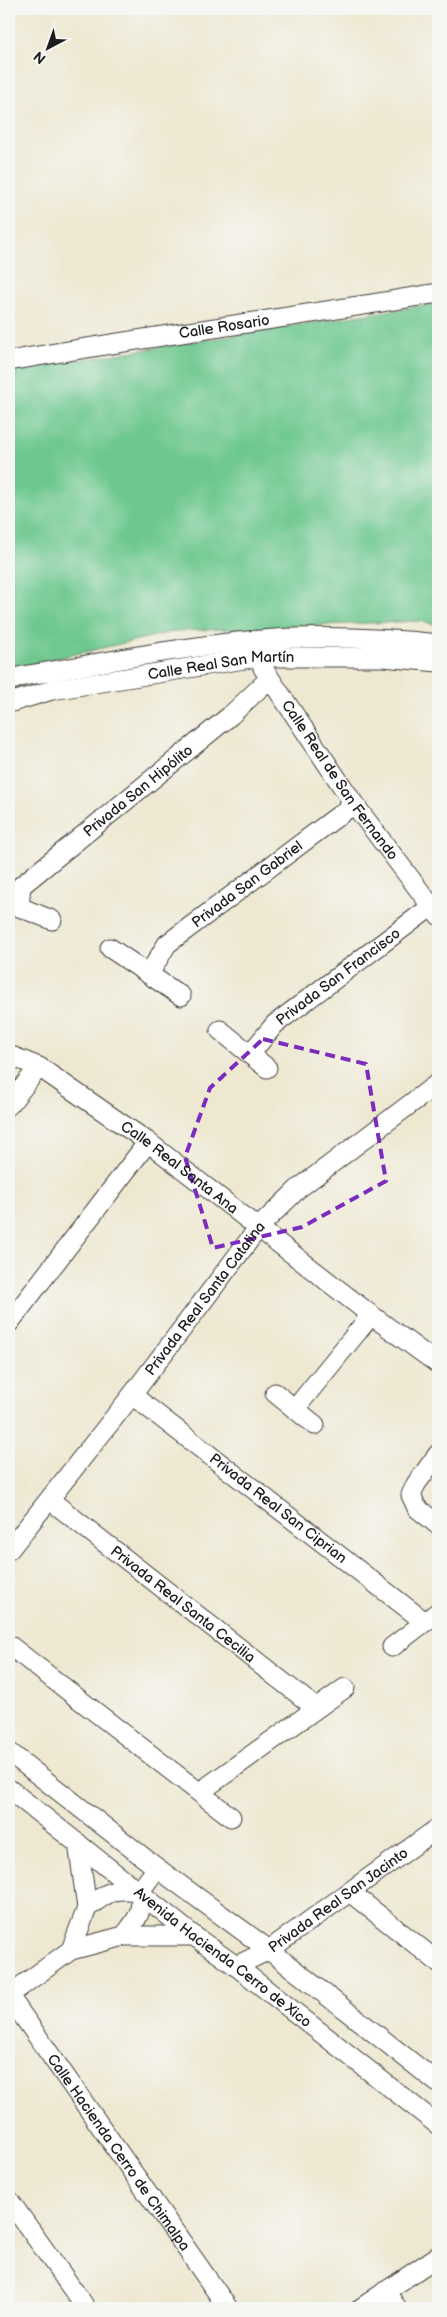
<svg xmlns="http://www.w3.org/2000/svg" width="447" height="2317" viewBox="0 0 447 2317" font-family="'Balsamiq Sans',sans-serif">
	<rect width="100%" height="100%" fill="#f6f6f2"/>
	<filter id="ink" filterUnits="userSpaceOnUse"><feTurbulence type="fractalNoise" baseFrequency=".02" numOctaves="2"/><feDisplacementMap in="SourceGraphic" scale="10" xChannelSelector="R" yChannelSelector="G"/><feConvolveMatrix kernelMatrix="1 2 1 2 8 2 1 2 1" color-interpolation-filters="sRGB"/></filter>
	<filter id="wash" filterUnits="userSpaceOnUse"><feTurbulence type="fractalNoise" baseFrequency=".0096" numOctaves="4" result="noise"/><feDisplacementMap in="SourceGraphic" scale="20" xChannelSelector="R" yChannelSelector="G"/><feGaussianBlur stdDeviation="1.12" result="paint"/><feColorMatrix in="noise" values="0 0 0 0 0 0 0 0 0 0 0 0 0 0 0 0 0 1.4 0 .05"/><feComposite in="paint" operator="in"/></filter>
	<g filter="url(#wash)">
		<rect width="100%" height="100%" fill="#eee8d1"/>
		<path fill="#6dc88f" stroke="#447256" d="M438 303V625L419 621 177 631 27 665 9 671V371Z"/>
	</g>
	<g filter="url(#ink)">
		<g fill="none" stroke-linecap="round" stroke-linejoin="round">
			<defs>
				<g id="street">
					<path id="s1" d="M9 361C152 336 295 317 438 293"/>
					<path id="s2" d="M263 668 354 804 438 915"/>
					<path d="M9 681 23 676C98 664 173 648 248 641 312 635 375 637 438 644"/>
					<path id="s3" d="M9 703 52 690 257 657H383L438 662"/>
					<path d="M9 903 52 920"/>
					<path id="s4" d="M19 907 21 886 231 715 269 679"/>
					<path d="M110 948 181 996"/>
					<path id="s5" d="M149 974 167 944 354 804"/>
					<path d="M220 1030 267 1068"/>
					<path id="s6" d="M250 1054 275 1024 432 906"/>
					<path id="s7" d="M9 1055 39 1067 148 1142 371 1315 438 1364"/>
					<path d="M9 1105 39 1067"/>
					<path d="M9 1323 148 1142"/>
					<path d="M275 1393 315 1425"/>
					<path id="s8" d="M132 1395 425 1622"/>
					<path d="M295 1409 371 1315"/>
					<path d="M438 1454 416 1484 411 1495 417 1508 438 1525"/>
					<path id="s9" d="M50 1500 316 1708"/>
					<path id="s10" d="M9 1550 132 1395 259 1227 298 1189 438 1083"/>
					<path d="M9 1645 231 1817"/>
					<path d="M392 1647 438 1612"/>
					<path d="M9 1752 157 1868 269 1950 438 2083"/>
					<path id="s11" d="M9 1789 194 1936 236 1966 438 2125"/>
					<path d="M200 1792 345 1688"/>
					<path d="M351 1893 438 1962"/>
					<path d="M87 1908C109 1891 113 1888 140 1891"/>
					<path d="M124 1936C137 1919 143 1914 140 1891L157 1868"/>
					<path d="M71 1950 87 1908 78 1843"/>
					<path id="s12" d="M236 1966 269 1950 438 1828"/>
					<path d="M9 1995 71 1950 124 1936H194"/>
					<path id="s13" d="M9 1996 228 2308"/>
					<path d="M9 2200 86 2308"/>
					<path d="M385 2291 397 2308"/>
					<path d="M361 2308 438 2256"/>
				</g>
			</defs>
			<use href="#street" stroke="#3c3b37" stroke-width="21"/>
			<use href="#street" stroke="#fff" stroke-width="19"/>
		</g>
	</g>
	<path fill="none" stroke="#7b2cbf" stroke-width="4" stroke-dasharray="10 6" stroke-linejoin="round" d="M263 1039 366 1064 386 1181 302 1227 213 1248 185 1157 210 1088Z"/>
	<g text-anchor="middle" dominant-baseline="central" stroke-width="4.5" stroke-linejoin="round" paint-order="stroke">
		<g font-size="15" fill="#1c1c1c" stroke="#f6f6f2">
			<text stroke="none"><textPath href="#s1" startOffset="218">Calle Rosario</textPath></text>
			<text stroke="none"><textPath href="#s3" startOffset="216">Calle Real San Martín</textPath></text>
			<text stroke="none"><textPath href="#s2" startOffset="136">Calle Real de San Fernando</textPath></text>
			<text stroke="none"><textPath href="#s4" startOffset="172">Privada San Hipólito</textPath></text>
			<text stroke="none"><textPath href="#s5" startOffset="135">Privada San Gabriel</textPath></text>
			<text stroke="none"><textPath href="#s6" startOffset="118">Privada San Francisco</textPath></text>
			<text stroke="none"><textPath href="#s7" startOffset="205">Calle Real Santa Ana</textPath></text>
			<text stroke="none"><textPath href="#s10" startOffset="319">Privada Real Santa Catalina</textPath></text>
			<text stroke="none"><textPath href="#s8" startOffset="185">Privada Real San Ciprian</textPath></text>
			<text stroke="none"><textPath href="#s9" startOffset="169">Privada Real Santa Cecilia</textPath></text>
			<text stroke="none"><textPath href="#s12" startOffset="122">Privada Real San Jacinto</textPath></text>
			<text stroke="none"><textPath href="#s11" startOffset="272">Avenida Hacienda Cerro de Xico</textPath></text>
			<text stroke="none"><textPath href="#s13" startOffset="191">Calle Hacienda Cerro de Chimalpa</textPath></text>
		</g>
	</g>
	<rect width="447" height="2317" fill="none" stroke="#f6f6f2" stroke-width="30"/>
	<g transform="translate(48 48) rotate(221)" stroke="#f6f6f2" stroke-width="4" paint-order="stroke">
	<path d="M0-4L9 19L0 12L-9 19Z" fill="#1c1c1c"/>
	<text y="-8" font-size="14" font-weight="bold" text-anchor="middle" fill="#1c1c1c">N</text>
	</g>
</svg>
